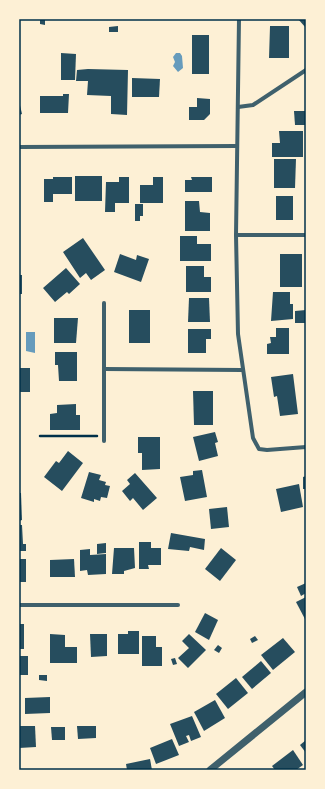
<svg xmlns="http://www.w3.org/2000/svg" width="325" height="789" viewBox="0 0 325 789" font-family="'Space Grotesk',sans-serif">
	<rect width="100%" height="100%" fill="#fdf0d5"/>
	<g fill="#669bbc">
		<path d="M176 53H180L182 56 183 68 178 72 173 66 175 62 173 57Z"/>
		<path d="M26 332H35V353L26 351Z"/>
	</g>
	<g fill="#264d5e">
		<path d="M40 19H45V25L40 24Z"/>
		<path d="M298 19H306V28Z"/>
		<path d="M118 26V32H109V27Z"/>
		<path d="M270 26H289V58H269Z"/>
		<rect x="192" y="35" width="17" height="39"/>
		<path d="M61 53 76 54 75 80H61Z"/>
		<path d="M88 69 128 70 127 115 111 114V96L87 95 88 81H76L77 70Z"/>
		<path d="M132 78 160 79 159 97H132Z"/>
		<path d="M63 94H69L68 113H40V96H63Z"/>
		<path d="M197 98 210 99V114L204 120H189V107H197Z"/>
		<path d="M19 101 22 114 19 115Z"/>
		<path d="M294 111H306V125H295Z"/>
		<path d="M279 131H303V157H272V143H280Z"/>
		<path d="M274 159H296L295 188H274Z"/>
		<rect x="75" y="176" width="27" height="25"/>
		<path d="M53 177H72V194H53V202H44V179H53Z"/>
		<path d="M119 177H129V203H115V212H105L106 182H119Z"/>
		<path d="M153 177H163V203H140V185H153Z"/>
		<path d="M191 177H212V192H185V180H192Z"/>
		<rect x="276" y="196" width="17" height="24"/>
		<path d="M185 201H199L200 212 210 213V231H185Z"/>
		<path d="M135 204H143V216H140V221H135Z"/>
		<path d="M180 236H197V244H211V261H180Z"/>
		<path d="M83 238 105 270 91 280 86 273 80 278 63 252Z"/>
		<path d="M120 254 136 260 137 255 149 259 141 282 114 272Z"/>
		<rect x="280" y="254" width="22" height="33"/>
		<path d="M186 266H204V277H211V292H186Z"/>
		<path d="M66 268 80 284 69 294 67 292 55 302 43 288Z"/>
		<rect x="19" y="275" width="3" height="19"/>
		<path d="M273 292H290V304H293V319L271 321Z"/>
		<path d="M189 298H209L210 322H188Z"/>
		<rect x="129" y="310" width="21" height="33"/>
		<path d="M306 310V323H295V311Z"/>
		<path d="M54 318H78L76 343H54Z"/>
		<path d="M276 328H289V354H267V344L271 343 270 337H276Z"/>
		<path d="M188 329H211V339H206V353H188Z"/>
		<path d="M55 352H77V381H59L58 365H55Z"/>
		<rect x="19" y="368" width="11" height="24"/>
		<path d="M293 374 298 414 280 416 277 396 274 397 271 377Z"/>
		<path d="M193 391H213V425H194Z"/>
		<path d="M76 404V415H80V430H50V414L57 413V405Z"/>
		<path d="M215 432 218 442 215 443 218 456 199 461 193 437Z"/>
		<path d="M138 437H160V469L142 470V453H138Z"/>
		<path d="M68 451 83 463 62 491 44 477 56 461 59 463Z"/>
		<path d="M202 470 207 497 185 501 180 477 193 475V471Z"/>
		<path d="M89 472 101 475 99 480 106 482 105 485 110 486 107 498 101 497 100 501 94 499V502L81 498Z"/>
		<path d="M135 473 157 498 143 510 133 498 130 501 122 491 130 484 127 480Z"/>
		<path d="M306 476V489H303V477Z"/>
		<path d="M299 484 303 507 281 512 276 489Z"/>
		<path d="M19 493H21L22 520 19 521Z"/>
		<path d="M227 507 229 527 211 529 209 509Z"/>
		<path d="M19 525H22L23 544H26V551H19Z"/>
		<path d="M171 533 205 539 204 550 190 547 189 551 168 549Z"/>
		<path d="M139 542H151V548H161V565H148L149 569H139Z"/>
		<path d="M106 543V553L97 554V544Z"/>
		<path d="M114 548H134L135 568 124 571V574H112Z"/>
		<path d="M221 548 236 560 220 581 205 569Z"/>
		<path d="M90 549V555L106 554V574L88 575 87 570 80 571V550Z"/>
		<rect x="19" y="559" width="7" height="23"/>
		<path d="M74 559 75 577H50V560Z"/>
		<path d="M306 583V593L301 596 297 587Z"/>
		<path d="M306 597V621L296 602Z"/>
		<path d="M205 613 218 620 209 640 195 632Z"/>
		<rect x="19" y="624" width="5" height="25"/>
		<path d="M128 631H139V654H118V634H128Z"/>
		<path d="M50 634 65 635V647H77V663H50Z"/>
		<path d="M90 634H107V656L91 657Z"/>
		<path d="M189 634 206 650 188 668 178 658 189 648 182 641Z"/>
		<path d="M142 636H156V647H162V666H142Z"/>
		<path d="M255 636 258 640 252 643 250 639Z"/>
		<path d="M283 638 295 652 273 670 261 655Z"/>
		<path d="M218 645 222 648 219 653 214 650Z"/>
		<rect x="19" y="656" width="9" height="19"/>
		<path d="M175 658 177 664 173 665 171 659Z"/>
		<path d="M261 661 271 673 252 689 242 677Z"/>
		<path d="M39 675H47V681L39 680Z"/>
		<path d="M236 678 248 693 228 709 216 694Z"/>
		<path d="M50 697V713L25 714V698Z"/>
		<path d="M215 700 225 718 204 731 194 712Z"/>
		<path d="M192 716 201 737 191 741 189 735 186 736 189 742 179 746 170 724Z"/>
		<path d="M19 726H35L36 747 19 748Z"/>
		<path d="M77 726H96V738L78 739Z"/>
		<path d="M51 727H65V740H52Z"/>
		<path d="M172 739 179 755 156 764 150 748Z"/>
		<path d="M306 740V753L300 745Z"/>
		<path d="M293 750 303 765 296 770H275L272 766Z"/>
		<path d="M150 759 152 770H127L126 764Z"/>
	</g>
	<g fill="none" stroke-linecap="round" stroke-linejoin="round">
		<path stroke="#003049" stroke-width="2.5" d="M40 436H97"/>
		<g stroke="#3f606c" stroke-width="4">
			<path d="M239 19 236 235 238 334 253 438 259 449 267 450 306 447"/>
			<path d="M238 107 253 105 306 70"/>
			<path d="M19 147 237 146"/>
			<path d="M236 235H306"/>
			<path d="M104 369 242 370"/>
			<path d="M104 441V303"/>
			<path d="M19 605H178"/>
		</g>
		<path stroke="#3f606c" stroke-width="7" d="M210 770 306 692"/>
	</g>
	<rect width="325" height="789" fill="none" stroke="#fdf0d5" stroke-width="40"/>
	<rect x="20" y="20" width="285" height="749" fill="none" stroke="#003049" stroke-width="1.5"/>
</svg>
